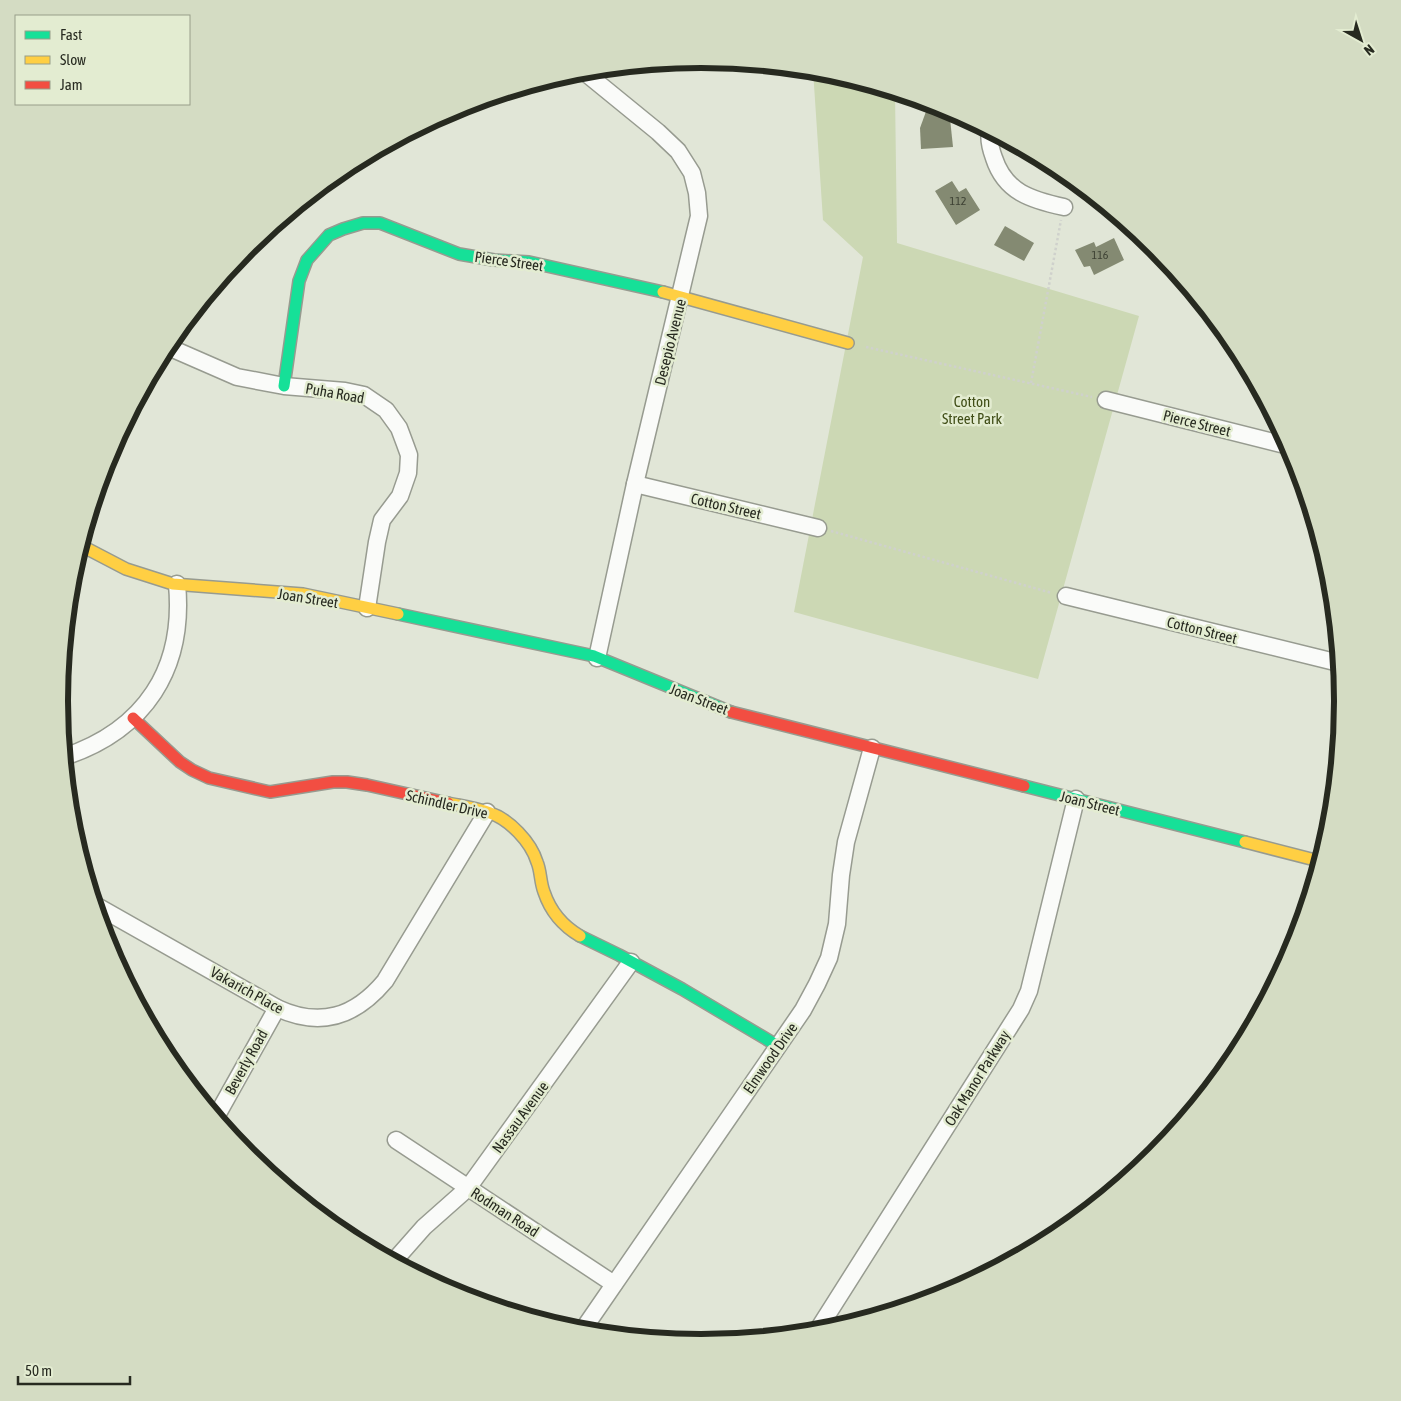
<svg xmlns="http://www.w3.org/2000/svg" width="1401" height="1401" viewBox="0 0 1401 1401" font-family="'Asap Condensed',sans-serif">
	<rect width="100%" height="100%" fill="#e1e6d7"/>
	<path fill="#ccd8b4" d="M813 70 826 71 895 92 897 243 1139 316 1038 679 794 612 863 257 823 220Z"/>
	<g fill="#848a72">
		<path d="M937 105 949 109 953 147 921 149 920 128 928 106Z"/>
		<path d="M952 181 959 192 966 188 980 210 956 225 935 191Z"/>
		<path d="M1005 226 1034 243 1024 261 994 245Z"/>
		<path d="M1114 238 1124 260 1094 275 1090 266 1084 267 1075 250 1094 242 1096 247Z"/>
	</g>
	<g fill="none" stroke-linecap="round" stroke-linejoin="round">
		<defs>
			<g id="street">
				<path d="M582 70 658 132 678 151 692 173 697 193 699 216 635 484 597 658"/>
				<path d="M990 131C988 140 991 150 994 158 1005 192 1031 200 1064 207"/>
				<path d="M166 346 237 377 284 386 345 391 364 395 386 410 399 428 405 444 409 455 408 473 400 496 382 520 377 542 367 608"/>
				<path d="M1106 400 1289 446"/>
				<path d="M635 484 818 528"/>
				<path d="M1066 596 1339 663"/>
				<path d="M64 757C145 730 185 669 177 584"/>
				<path d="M95 905 277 1008C320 1028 355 1017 385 981L487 812"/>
				<path d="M216 1117 277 1008"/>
				<path d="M396 1140 614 1284"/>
				<path d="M394 1261 424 1227 468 1188 631 962"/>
				<path d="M582 1331 803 1010 817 984 829 958 837 924 841 875 846 842 872 748"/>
				<path d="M817 1331 1021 1009 1029 991 1076 799"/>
			</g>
			<g id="fast">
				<path d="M284 386 299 281 307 260 329 235 343 229 363 223H380L459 254 494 260 529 262 663 292"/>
				<path d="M398 614 594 656 731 712"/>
				<path d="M1024 786 1245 842"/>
				<path d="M580 936 619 955 682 989 778 1046"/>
			</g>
			<g id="slow">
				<path d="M663 292 848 343"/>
				<path d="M80 545 126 569 173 584 303 594 398 614"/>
				<path d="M448 803C462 806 477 808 490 813 509 819 531 842 537 862 541 871 540 882 544 892 550 910 563 926 580 936"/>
				<path d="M1245 842 1319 861"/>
			</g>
			<g id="jam">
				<path d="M731 712 1024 786"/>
				<path d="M133 718 180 762 192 770 209 778 270 792 333 782H347L367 785 448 803"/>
			</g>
		</defs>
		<use href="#street" stroke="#979b90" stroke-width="19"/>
		<use href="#fast" stroke="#979b90" stroke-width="14"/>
		<use href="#slow" stroke="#979b90" stroke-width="14"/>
		<use href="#jam" stroke="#979b90" stroke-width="14"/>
		<g stroke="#cfd1cc" stroke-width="2.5" stroke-dasharray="2.5 2.5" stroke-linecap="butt">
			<path d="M866 347 1092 397"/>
			<path d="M1031 383 1061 220"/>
			<path d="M831 531 1052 593"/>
		</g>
		<use href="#street" stroke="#fafbf9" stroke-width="16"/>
		<use href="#fast" stroke="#16e098" stroke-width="11"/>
		<use href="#slow" stroke="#ffcf43" stroke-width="11"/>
		<use href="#jam" stroke="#f24e42" stroke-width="11"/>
	</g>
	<g text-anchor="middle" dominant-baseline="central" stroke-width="5" stroke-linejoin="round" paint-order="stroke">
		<g font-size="12" fill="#3e4234">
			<text x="958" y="201">112</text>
			<text x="1100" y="255">116</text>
		</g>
		<g font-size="15" fill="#272a20" stroke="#e3ecd1">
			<text transform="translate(509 261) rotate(8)">Pierce Street</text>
			<text transform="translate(670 342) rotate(-76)">Desepio Avenue</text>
			<text transform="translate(335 393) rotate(10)">Puha Road</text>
			<text transform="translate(1197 423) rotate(14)">Pierce Street</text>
			<text transform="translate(726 506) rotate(13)">Cotton Street</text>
			<text transform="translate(308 598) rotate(9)">Joan Street</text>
			<text transform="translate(1202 630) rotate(14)">Cotton Street</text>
			<text transform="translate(699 699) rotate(21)">Joan Street</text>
			<text transform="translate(1090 803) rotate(14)">Joan Street</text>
			<text transform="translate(447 804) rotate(13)">Schindler Drive</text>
			<text transform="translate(247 990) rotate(29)">Vakarich Place</text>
			<text transform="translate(770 1058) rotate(-55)">Elmwood Drive</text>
			<text transform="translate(246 1062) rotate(-61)">Beverly Road</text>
			<text transform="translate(977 1078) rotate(-58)">Oak Manor Parkway</text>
			<text transform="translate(520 1117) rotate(-54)">Nassau Avenue</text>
			<text transform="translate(505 1212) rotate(33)">Rodman Road</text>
		</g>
		<g font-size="15" fill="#404e17" stroke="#e3ecd1">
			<text x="972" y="401">Cotton<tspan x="972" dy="17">Street Park</tspan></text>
		</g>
	</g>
	<path d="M0 0H1401V1401H0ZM68 701a633 633 0 1 1 1266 0a633 633 0 1 1-1266 0Z" fill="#d4dcc3" fill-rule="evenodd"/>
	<path fill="none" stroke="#272a20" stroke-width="6" d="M68 701a633 633 0 1 1 1266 0a633 633 0 1 1-1266 0Z"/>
	<rect x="15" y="15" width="175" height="90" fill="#e3ecd1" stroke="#989e8a"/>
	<rect x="25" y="31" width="25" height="8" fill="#16e098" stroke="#989e8a"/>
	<text x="60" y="40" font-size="15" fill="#272a20">Fast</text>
	<rect x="25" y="56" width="25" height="8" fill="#ffcf43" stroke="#989e8a"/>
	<text x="60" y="65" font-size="15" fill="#272a20">Slow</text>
	<rect x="25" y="81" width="25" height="8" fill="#f24e42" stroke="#989e8a"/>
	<text x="60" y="90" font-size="15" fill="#272a20">Jam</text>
	<g transform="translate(1361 40) rotate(141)" stroke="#e3ecd1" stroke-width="4" paint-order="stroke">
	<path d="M0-4L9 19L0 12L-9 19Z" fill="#272a20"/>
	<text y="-8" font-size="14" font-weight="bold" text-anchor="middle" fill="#272a20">N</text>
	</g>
	<path d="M18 1376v8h112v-8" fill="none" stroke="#272a20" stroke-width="2.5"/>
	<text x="25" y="1376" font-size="15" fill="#272a20" stroke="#e3ecd1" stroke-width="4" paint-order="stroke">50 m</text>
</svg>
